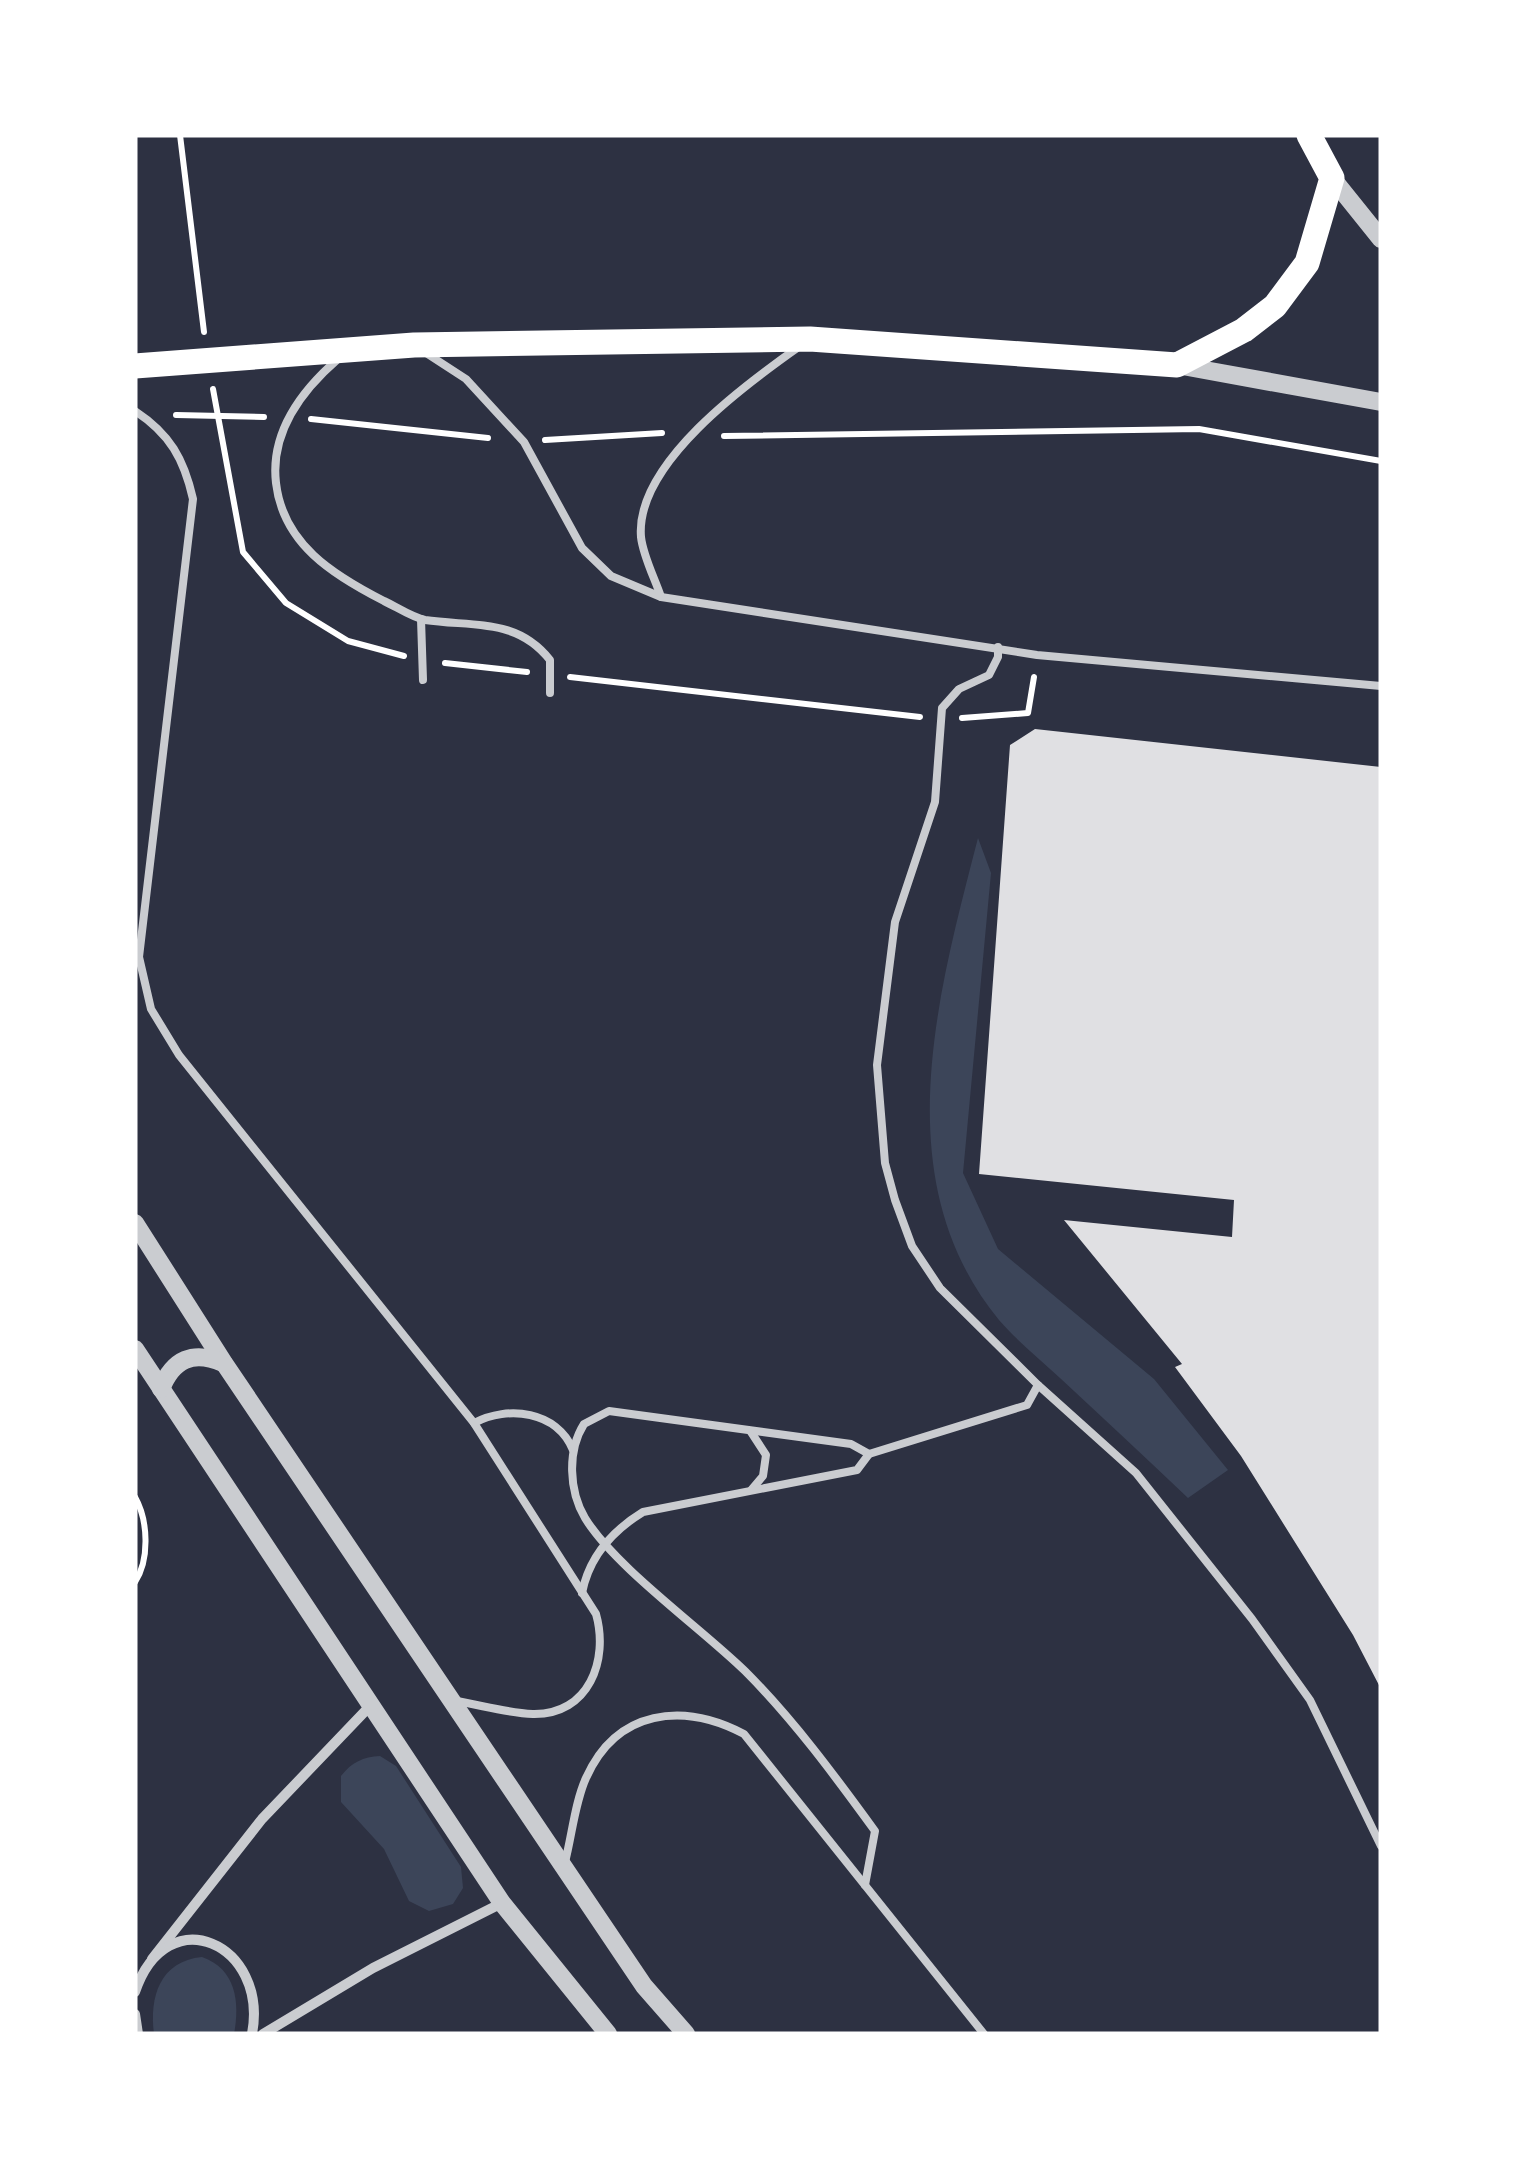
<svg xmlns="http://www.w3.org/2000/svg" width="1516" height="2169" viewBox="0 0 1516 2169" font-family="Montserrat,sans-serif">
	<rect width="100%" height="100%" fill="#2d3142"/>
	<g fill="#3c4559">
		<path d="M978 838 991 873 963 1173 998 1249 1154 1379 1228 1470 1188 1498C1146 1458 1103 1418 1060 1378 1040 1359 1017 1341 999 1320 885 1181 937 997 978 838Z"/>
		<path d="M380 1756 396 1766 461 1867 463 1888 453 1904 429 1911 409 1901 384 1849 341 1802V1776C352 1762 363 1757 380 1756Z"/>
		<path d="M202 1957C236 1969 240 2002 234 2034H154C149 1997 160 1961 202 1957Z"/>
	</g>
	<path fill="#e0e0e3" d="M1035 729 1381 767V1689L1353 1635 1241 1456 1175 1367 1182 1364 1064 1220 1232 1237 1234 1200 979 1174 1010 745Z"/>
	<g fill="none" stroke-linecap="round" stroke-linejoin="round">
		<g stroke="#fff" stroke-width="6">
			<path d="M180 135 204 332"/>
			<path d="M213 389 243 552 286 603 348 641 404 656"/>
			<path d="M176 415 264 417"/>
			<path d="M311 419 488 438"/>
			<path d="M724 436 1199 429 1381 461"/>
			<path d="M545 440 662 433"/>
			<path d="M445 663 527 672"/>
			<path d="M570 677 920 717"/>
			<path d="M962 718 1028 713 1034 677"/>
			<path d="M135 1497C148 1520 150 1559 135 1582"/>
		</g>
		<g stroke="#caccd0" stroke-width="8">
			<path d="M426 353 466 379 524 442 582 548 611 576 661 597 1037 655 1381 686"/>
			<path d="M338 359C301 391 270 432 276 483 283 544 333 575 384 601 397 607 411 617 425 620 474 627 517 618 550 660V693"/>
			<path d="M135 411C170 434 184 459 193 499L139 957 151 1009 179 1055 474 1423 596 1614C609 1660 589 1715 533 1714 507 1713 481 1705 456 1701"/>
			<path d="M661 597C655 579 643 556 641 537 635 464 746 384 800 346"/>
			<path d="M421 619 423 680"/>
			<path d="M998 647V657L989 675 959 689 942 708 935 802 895 922 877 1065 885 1163 895 1200 912 1246 940 1288 1038 1385 1136 1473 1252 1619 1310 1700 1381 1846"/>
			<path d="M474 1423C508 1405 557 1411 573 1450"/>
			<path d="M751 1432 766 1455 763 1476 752 1489"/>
			<path d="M582 1593C589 1557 612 1531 643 1512L857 1470 869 1454 1027 1405 1038 1385"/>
			<path d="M565 1862C572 1835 575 1802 586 1778 617 1709 683 1702 744 1734L984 2034"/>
			<path d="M865 1885 875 1831C835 1776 793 1719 745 1671 701 1628 615 1567 585 1518 569 1491 567 1451 584 1424L609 1411 851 1444 869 1454"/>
		</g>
		<g stroke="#caccd0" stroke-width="10">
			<path d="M152 1959 262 1819 371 1705"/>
			<path d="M135 1992C167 1897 269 1944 252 2034"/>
			<path d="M135 2014 138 2034"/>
			<path d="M263 2034 373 1968 502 1903"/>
		</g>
		<g stroke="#caccd0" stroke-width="18">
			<path d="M1332 178 1381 239"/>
			<path d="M1177 365 1381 402"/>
			<path d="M135 1223 224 1363 644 1986 686 2034"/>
			<path d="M135 1349 502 1903 608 2034"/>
			<path d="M161 1389C173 1359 193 1350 223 1363"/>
		</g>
		<path stroke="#fff" stroke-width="25" d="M135 366 414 345 810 339 1177 365 1244 330 1275 306 1307 263 1332 178 1309 135"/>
	</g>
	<rect width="1516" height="2169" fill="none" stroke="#ffffff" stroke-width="275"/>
</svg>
